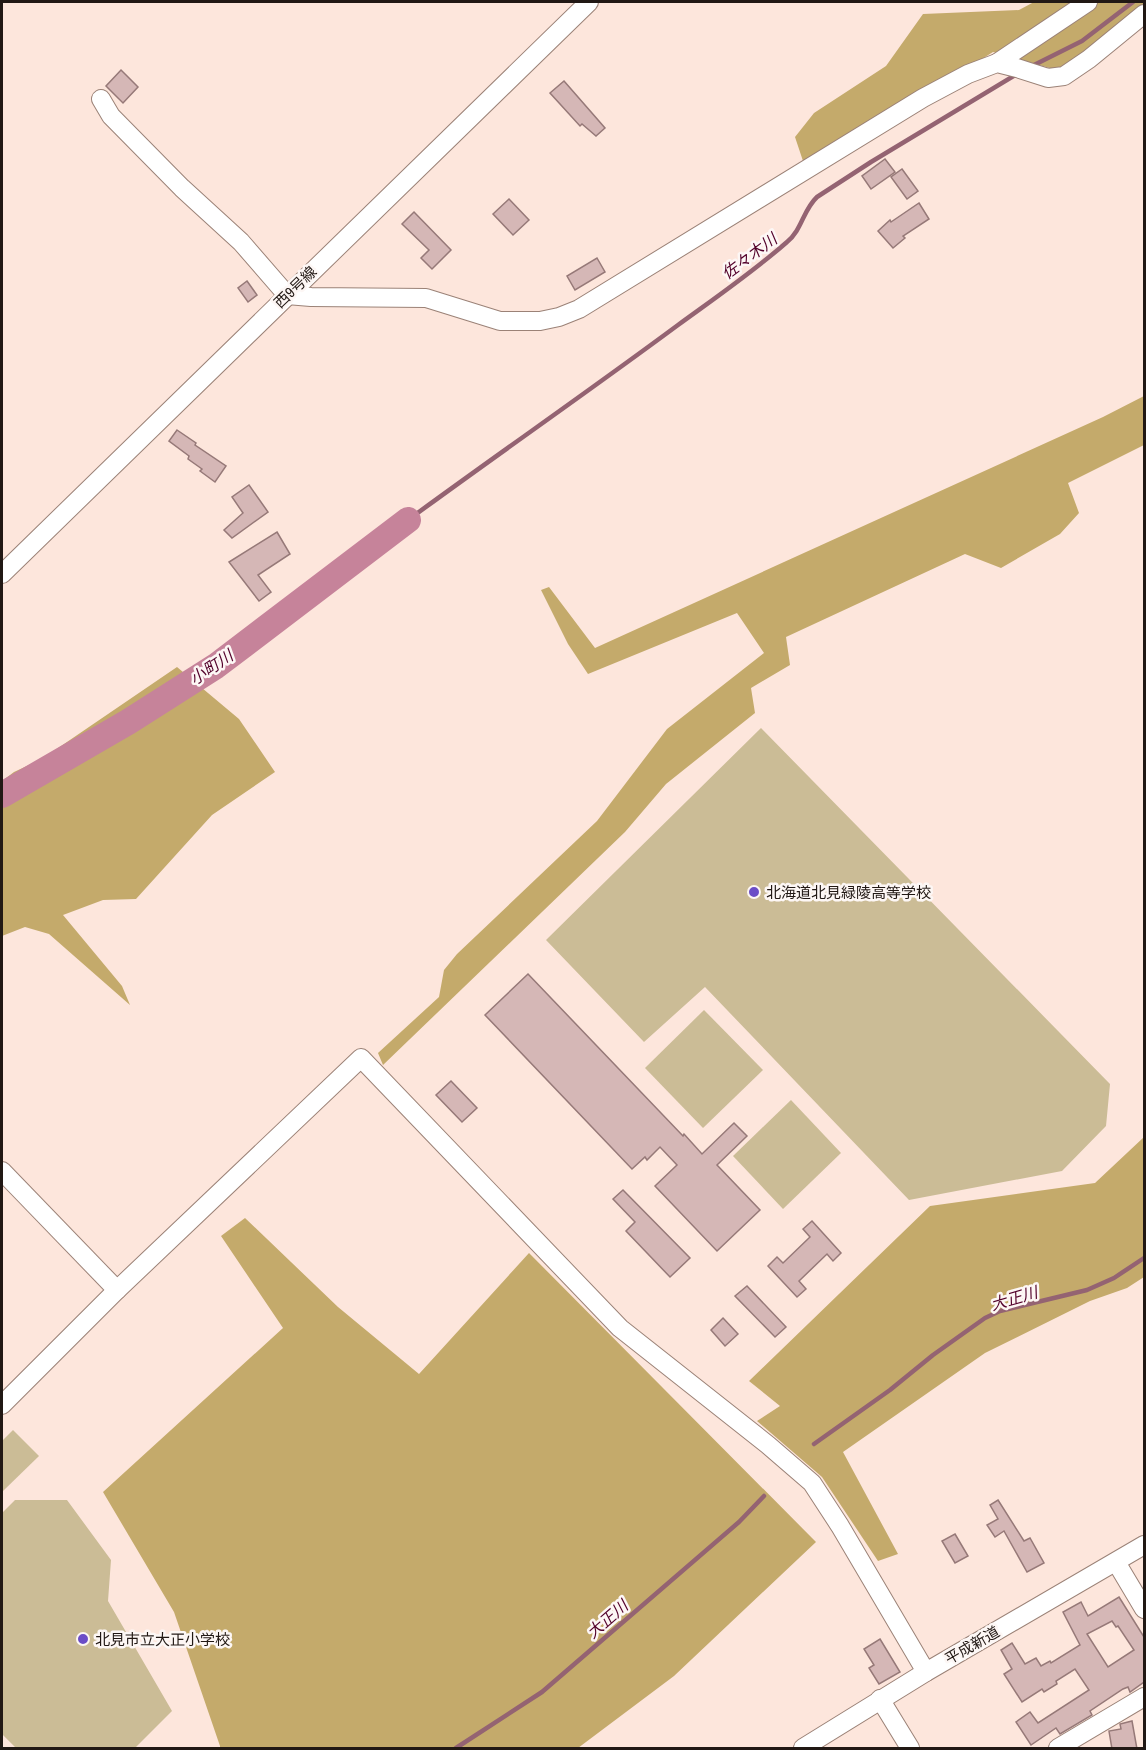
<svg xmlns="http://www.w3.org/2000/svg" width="1146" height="1750" viewBox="0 0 1146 1750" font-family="'Archivo Narrow','Noto Sans JP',sans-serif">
	<rect width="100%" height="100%" fill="#fde6dc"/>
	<g fill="#cbbc96">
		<path d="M761 728 1110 1084 1106 1126 1062 1171 909 1200 705 987 644 1042 546 940Z"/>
		<path d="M704 1010 763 1070 703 1128 645 1068Z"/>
		<path d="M791 1100 841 1153 783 1209 733 1156Z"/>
		<path d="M13 1430 39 1456 2 1492V1441Z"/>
		<path d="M15 1500H67L111 1560 108 1601 172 1711 135 1748H16L2 1734V1513Z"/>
	</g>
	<g fill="#c4aa6b">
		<path d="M1034 2H1144V5L1097 43 1057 70 993 52 806 170 795 137 814 113 886 66 923 14 1019 10Z"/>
		<path d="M1144 396V445L1068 483 1079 513 1060 534 1001 568 965 554 786 637 790 665 751 688 755 713 666 784 625 832 383 1065 378 1053 439 997 444 970 457 954 597 821 667 729 764 653 737 613 588 674 568 644 541 590 549 587 595 648 1103 417Z"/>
		<path d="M177 667 239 719 275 772 212 815 136 899 103 900 63 915 122 986 130 1005 49 934 25 927 2 936V781L14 772 42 759Z"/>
		<path d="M1144 1137V1277L1127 1288 1090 1301 985 1353 843 1452 898 1554 878 1561 822 1477 757 1421 780 1406 749 1381 930 1206 1095 1183Z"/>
		<path d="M245 1218 338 1307 419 1374 529 1253 816 1542 674 1676 578 1748H220V1746L174 1612 103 1492 283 1328 221 1236Z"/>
	</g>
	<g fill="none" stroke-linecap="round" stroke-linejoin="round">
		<g stroke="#946372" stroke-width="4.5">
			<path d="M1030 67 1082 41 1133 2"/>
			<path d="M408 520C498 454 589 391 678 325 715 298 753 272 787 242 802 230 803 210 817 197L871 162 1017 74"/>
			<path d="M814 1444 890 1390 933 1355 985 1318 1000 1311 1087 1290 1114 1278 1144 1258"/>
			<path d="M456 1748 542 1692 739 1522 764 1496"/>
		</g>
		<path stroke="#c6839a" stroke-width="26" d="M2 795 128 722 216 666 408 520"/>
	</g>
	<g fill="#d5b7b6" stroke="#967978" stroke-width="1.5" fill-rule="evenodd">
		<path d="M121 70 138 87 123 103 106 86Z"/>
		<path d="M564 81 605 128 596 136 582 124 580 126 550 93Z"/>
		<path d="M885 159 895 172 871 189 862 176Z"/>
		<path d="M902 169 918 191 907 199 891 177Z"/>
		<path d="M509 199 529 220 513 235 493 214Z"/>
		<path d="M919 203 929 219 903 236 905 238 893 248 878 231 890 220 891 222Z"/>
		<path d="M414 212 451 250 432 269 421 258 429 250 402 224Z"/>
		<path d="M597 258 605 272 575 290 567 276Z"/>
		<path d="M247 281 257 295 248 302 238 288Z"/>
		<path d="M177 430 196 443 195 445 226 466 215 482 200 471 202 469 188 459 189 456 169 441Z"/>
		<path d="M249 485 268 512 232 538 224 530 243 513 232 497Z"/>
		<path d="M277 532 290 554 258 575 271 592 259 601 229 562Z"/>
		<path d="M528 974 683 1136 684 1134 702 1154 734 1123 747 1136 717 1165 760 1210 717 1251 655 1186 677 1165 660 1147 647 1160 645 1157 632 1169 485 1015Z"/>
		<path d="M451 1081 477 1108 462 1122 436 1095Z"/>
		<path d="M623 1190 690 1258 670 1277 626 1231 635 1222 613 1199Z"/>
		<path d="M812 1221 841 1253 833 1261 827 1254 799 1281 806 1289 797 1297 768 1266 777 1257 783 1263 810 1237 803 1229Z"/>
		<path d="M747 1286 786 1327 775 1337 735 1296Z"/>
		<path d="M723 1318 738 1334 725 1346 711 1330Z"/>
		<path d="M998 1500 1024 1541 1030 1538 1044 1563 1027 1572 1004 1531 995 1537 987 1525 998 1519 990 1505Z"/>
		<path d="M955 1534 968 1556 955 1563 942 1541Z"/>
		<path d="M1119 1597 1144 1637V1682L1130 1692 1128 1687 1123 1689 1090 1711 1092 1715 1060 1734 1056 1728 1031 1745 1016 1722 1030 1712 1038 1723 1089 1690 1075 1669 1056 1681 1057 1684 1044 1692 1042 1689 1022 1702 1004 1674 1012 1669 1001 1650 1012 1643 1025 1664 1036 1658 1041 1666 1050 1661 1051 1663 1080 1645 1063 1612 1081 1602 1088 1616ZM1112 1621 1116 1627 1118 1626 1134 1650 1108 1667 1087 1634Z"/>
		<path d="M880 1639 900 1672 879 1684 869 1668 874 1665 864 1649Z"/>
		<path d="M1132 1721 1137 1749H1112L1109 1731 1121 1729 1120 1724Z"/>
	</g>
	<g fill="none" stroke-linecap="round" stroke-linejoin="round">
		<defs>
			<g id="minor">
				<path d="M997 63 1088 2"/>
				<path d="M101 99 111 116 182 188 241 242 287 295 311 297 426 298 500 321H540L559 317 579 309 923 98 968 74 997 63 1017 68 1048 78 1064 76 1089 59 1144 14"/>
				<path d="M2 574 589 2"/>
				<path d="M2 1171 117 1290"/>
				<path d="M2 1405 117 1290 361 1058 620 1328 768 1445 812 1483 840 1526 926 1672"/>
				<path d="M1116 1562 1144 1609"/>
				<path d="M880 1699 910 1748"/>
				<path d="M803 1748 926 1672 1144 1545"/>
				<path d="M1058 1748 1144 1697"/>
			</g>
		</defs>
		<use href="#minor" stroke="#9b8277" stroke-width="20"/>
		<use href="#minor" stroke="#fff" stroke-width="18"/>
	</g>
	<g fill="#6b4dc7" stroke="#fdf7f5" stroke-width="2">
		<circle cx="754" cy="892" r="6"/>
		<circle cx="83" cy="1639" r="6"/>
	</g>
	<g text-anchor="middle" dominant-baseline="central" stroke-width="5" stroke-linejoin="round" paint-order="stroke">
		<g font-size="15" fill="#211814" stroke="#fdf7f5">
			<text transform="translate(295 287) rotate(-44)">西9号線</text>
			<text transform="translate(972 1645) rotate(-30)">平成新道</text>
		</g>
		<g font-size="15" fill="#211814" stroke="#fdf7f5" text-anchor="start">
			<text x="766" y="892">北海道北見緑陵高等学校</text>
			<text x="95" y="1639">北見市立大正小学校</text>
		</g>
		<g font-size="16" font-style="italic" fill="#52002a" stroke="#fdf7f5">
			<text transform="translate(749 256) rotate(-37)">佐々木川</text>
			<text transform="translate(211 667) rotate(-34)">小町川</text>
			<text transform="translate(1014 1298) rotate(-16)">大正川</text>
			<text transform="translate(607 1619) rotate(-41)">大正川</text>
		</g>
	</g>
	<rect width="1146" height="1750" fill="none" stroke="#211814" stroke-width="6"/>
</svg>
